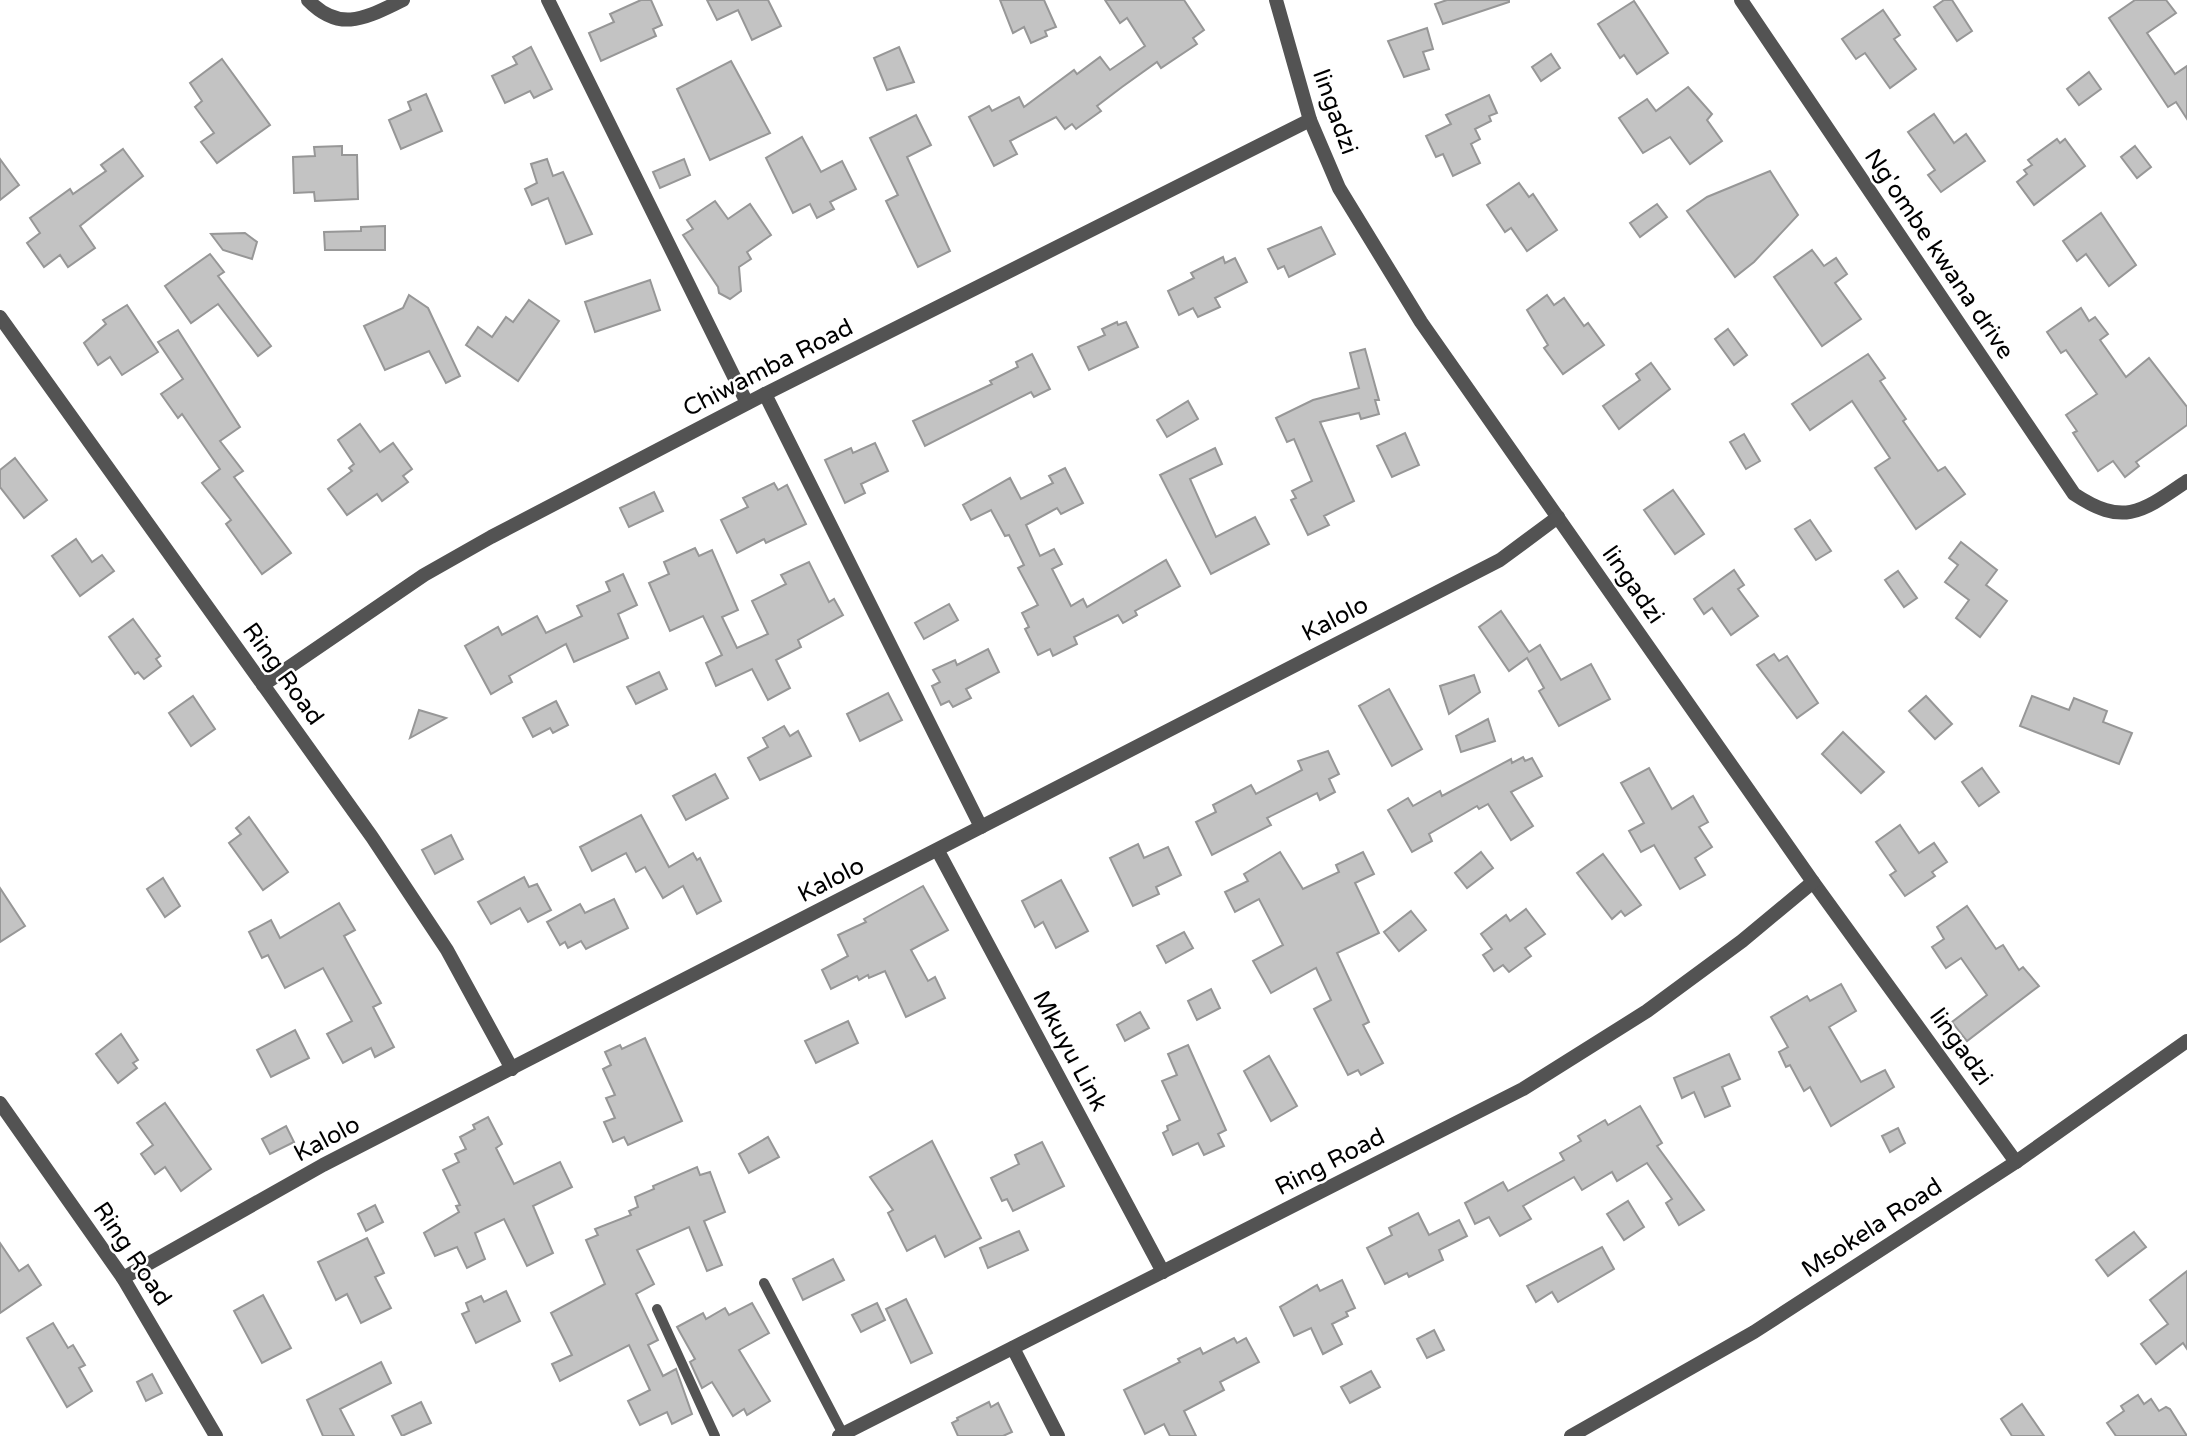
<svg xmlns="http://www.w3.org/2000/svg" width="2187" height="1436" viewBox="0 0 2187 1436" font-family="'Varela Round',sans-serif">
	<rect width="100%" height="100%" fill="#fff"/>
	<g fill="#c3c3c3" stroke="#979797" stroke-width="2">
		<path d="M641 0H651L662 25 653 29 656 36 601 61 589 33 614 22 610 14Z"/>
		<path d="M707 0H768L781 26 752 40 738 10 717 20Z"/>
		<path d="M1000 0H1044L1056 27 1045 31 1047 36 1031 43 1024 27 1013 33Z"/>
		<path d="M1105 0H1184L1204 30 1193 38 1197 44 1161 68 1157 62 1122 87 1097 106 1101 111 1076 129 1072 124 1065 129 1056 117 1010 141 1017 154 994 166 969 117 989 106 992 111 1019 97 1024 107 1074 70 1077 74 1100 57 1110 70 1145 46 1127 18 1120 23Z"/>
		<path d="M1447 0H1509V2L1443 24 1435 4Z"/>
		<path d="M1944 0H1952L1972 31 1957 41 1934 7Z"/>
		<path d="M2135 0H2166L2176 13 2147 33 2175 74 2187 66V119L2176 102 2168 107 2109 18Z"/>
		<path d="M1634 1 1668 53 1637 74 1624 55 1620 58 1598 24Z"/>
		<path d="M1883 10 1900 35 1894 39 1916 69 1890 88 1865 53 1856 59 1842 39Z"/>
		<path d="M1427 28 1433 49 1423 52 1429 69 1404 77 1388 41Z"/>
		<path d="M531 47 552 89 534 98 530 91 505 103 492 76 517 64 513 57Z"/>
		<path d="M899 47 914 82 887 90 874 58Z"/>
		<path d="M1551 54 1560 68 1541 81 1532 67Z"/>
		<path d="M222 59 270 125 217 163 201 142 214 133 195 107 202 101 190 83Z"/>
		<path d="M731 61 770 133 710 160 677 89Z"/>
		<path d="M2089 72 2101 89 2079 105 2067 89Z"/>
		<path d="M1688 87 1712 114 1707 120 1722 141 1690 164 1670 137 1643 153 1619 118 1647 99 1656 111Z"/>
		<path d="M426 94 442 131 401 149 389 120 411 110 408 102Z"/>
		<path d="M1489 95 1497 113 1489 116 1491 121 1475 129 1480 139 1471 144 1480 163 1453 176 1443 154 1436 157 1426 136 1451 124 1446 115Z"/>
		<path d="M1934 114 1954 143 1966 134 1985 161 1941 192 1928 175 1935 170 1908 132Z"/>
		<path d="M916 115 931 145 907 157 950 251 918 267 886 201 898 195 870 138Z"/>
		<path d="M802 137 821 172 842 161 856 189 830 202 834 209 817 218 810 204 793 213 766 158Z"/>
		<path d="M2057 139 2060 143 2065 139 2085 166 2034 205 2017 182 2027 174 2024 170 2032 165 2028 160Z"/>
		<path d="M342 146V155H357L358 199 315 201 314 192 294 193 293 157 315 156 314 147Z"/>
		<path d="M2135 146 2151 167 2137 178 2121 157Z"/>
		<path d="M123 149 143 176 80 226 95 248 68 267 60 255 44 267 27 243 40 233 30 218 70 189 73 194 106 171 101 165Z"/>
		<path d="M0 159 19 185 0 200Z"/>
		<path d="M547 159 553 176 563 172 592 234 566 244 548 198 532 205 525 189 537 183 531 164Z"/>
		<path d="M684 159 690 175 660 188 653 172Z"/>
		<path d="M1770 171 1798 215 1754 262 1735 277 1687 211 1707 197Z"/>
		<path d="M1519 183 1529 197 1533 194 1557 230 1527 251 1511 228 1505 232 1487 205Z"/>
		<path d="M715 201 728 219 750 204 771 235 747 252 751 259 739 267 741 291 730 299 719 293 718 287 683 235 693 229 687 220Z"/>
		<path d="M1657 204 1667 217 1640 237 1630 223Z"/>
		<path d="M2101 213 2136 265 2109 286 2086 254 2077 261 2063 241Z"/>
		<path d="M385 226V250H325L324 232 361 231V227Z"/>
		<path d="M1321 227 1335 254 1289 277 1284 266 1278 269 1268 249Z"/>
		<path d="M245 233 257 242 252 259 223 250 211 234Z"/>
		<path d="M1812 250 1824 266 1836 258 1847 274 1835 283 1861 319 1822 346 1774 277Z"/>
		<path d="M210 254 224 272 218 276 271 346 258 356 218 304 191 323 165 286Z"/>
		<path d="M1223 257 1225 263 1235 258 1247 282 1215 298 1220 307 1198 317 1193 308 1179 315 1168 291 1194 278 1191 273Z"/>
		<path d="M650 280 660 310 595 332 585 302Z"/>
		<path d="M409 295 428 308 460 376 446 383 429 351 385 370 364 326 403 308Z"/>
		<path d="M1547 295 1554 305 1564 298 1584 326 1588 323 1604 345 1563 374 1544 348 1548 345 1527 310Z"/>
		<path d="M529 300 559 321 518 381 466 345 478 327 492 337 506 317 513 322Z"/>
		<path d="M127 305 158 352 122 375 110 357 98 365 84 343 106 324 103 320Z"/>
		<path d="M2081 308 2089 321 2095 317 2108 334 2100 340 2126 377 2149 358 2187 407V425L2136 462 2139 466 2125 477 2113 461 2098 471 2073 433 2077 431 2066 415 2097 394 2066 350 2061 353 2047 332Z"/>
		<path d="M1117 322 1118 325 1126 322 1138 347 1089 370 1078 347 1105 335 1102 329Z"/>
		<path d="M1728 329 1747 355 1734 365 1715 339Z"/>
		<path d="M178 330 240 427 220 441 243 471 234 477 291 553 262 574 226 524 231 520 202 483 220 469 182 414 178 418 161 394 183 379 158 342Z"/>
		<path d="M1365 349 1379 400H1375L1379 414 1361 419 1359 413 1320 422 1354 501 1324 516 1329 525 1308 535 1291 500 1296 498 1292 491 1312 481 1294 439 1287 442 1276 418 1313 400 1359 388 1350 353Z"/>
		<path d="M1032 354 1050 389 1034 397 1031 392 925 446 913 421 992 384 990 381 1018 367 1016 362Z"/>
		<path d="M1868 354 1885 378 1880 381 1906 419 1903 421 1938 471 1945 467 1965 494 1916 529 1875 468 1890 458 1852 401 1810 430 1792 404Z"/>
		<path d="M1651 363 1670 389 1619 429 1603 406 1640 380 1636 374Z"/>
		<path d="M1188 401 1198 419 1167 437 1157 420Z"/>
		<path d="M360 424 380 452 393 443 412 469 403 476 408 482 382 501 377 494 347 515 328 489 352 471 349 468 354 464 338 440Z"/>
		<path d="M1405 433 1419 465 1392 477 1377 446Z"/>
		<path d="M1744 434 1760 461 1746 469 1730 442Z"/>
		<path d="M875 443 888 471 861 484 865 493 845 503 825 460 851 448 853 453Z"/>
		<path d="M1215 448 1222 464 1190 479 1216 537 1255 517 1269 544 1211 574 1160 475Z"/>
		<path d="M15 458 47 500 24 518 0 487V470Z"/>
		<path d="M1065 468 1083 503 1061 514 1057 508 1026 525 1040 556 1054 549 1062 564 1052 569 1071 606 1083 599 1087 607 1166 560 1180 586 1135 611 1137 615 1123 623 1118 615 1074 637 1077 644 1053 656 1050 649 1038 655 1025 629 1029 627 1022 613 1038 605 1018 568 1024 565 1009 535 1005 536 991 510 971 520 963 505 1010 478 1021 499 1053 483 1049 476Z"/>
		<path d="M774 483 778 490 787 485 806 524 766 543 764 539 737 553 721 520 748 507 743 498Z"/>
		<path d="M1673 490 1704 534 1675 554 1644 510Z"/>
		<path d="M654 492 663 511 629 527 620 508Z"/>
		<path d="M1810 520 1831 551 1816 560 1795 529Z"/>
		<path d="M76 539 92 562 102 555 114 571 80 596 52 556Z"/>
		<path d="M1961 542 1997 570 1986 585 2007 601 1980 637 1956 618 1969 600 1945 582 1958 565 1949 558Z"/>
		<path d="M695 548 699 556 712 550 738 610 722 617 737 648 768 634 752 601 786 584 781 575 809 562 829 602 834 599 843 615 798 640 801 647 776 660 790 688 768 700 752 669 716 686 706 663 722 655 703 616 670 631 649 583 669 574 664 562Z"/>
		<path d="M1734 570 1744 585 1738 589 1758 616 1731 635 1712 608 1704 614 1694 599Z"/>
		<path d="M1898 571 1917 598 1904 607 1885 580Z"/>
		<path d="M623 574 637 605 618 614 628 638 574 662 566 644 509 676 512 682 491 694 465 646 498 627 502 635 537 616 546 633 582 616 577 606 610 591 606 582Z"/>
		<path d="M949 604 958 620 924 639 915 623Z"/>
		<path d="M1501 611 1529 652 1540 645 1561 680 1591 664 1610 699 1559 726 1539 691 1544 688 1527 658 1509 671 1479 627Z"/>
		<path d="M133 619 160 656 156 659 161 666 144 679 138 672 135 674 109 637Z"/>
		<path d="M988 649 999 672 966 689 971 698 953 707 949 701 941 705 932 686 940 682 933 670 955 660 957 665Z"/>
		<path d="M1774 654 1779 661 1787 656 1818 703 1797 718 1757 665Z"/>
		<path d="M659 672 667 689 636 704 627 687Z"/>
		<path d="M1474 675 1480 692 1449 714 1440 686Z"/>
		<path d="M1389 689 1422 749 1392 766 1359 706Z"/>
		<path d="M888 693 902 720 860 741 847 714Z"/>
		<path d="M193 696 215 729 191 746 169 713Z"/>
		<path d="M1926 696 1952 724 1935 739 1909 711Z"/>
		<path d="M2032 696 2069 710 2074 698 2107 711 2103 722 2132 733 2119 764 2020 726Z"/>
		<path d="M556 701 568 725 553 733 550 728 533 737 523 718Z"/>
		<path d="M419 710 446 718 410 738Z"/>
		<path d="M1488 719 1495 741 1461 752 1456 736Z"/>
		<path d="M784 726 790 736 798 731 811 756 760 780 748 758 768 747 763 738Z"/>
		<path d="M1843 732 1884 772 1861 793 1822 754Z"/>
		<path d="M1328 751 1339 774 1329 779 1335 792 1320 800 1317 793 1267 818 1271 825 1212 855 1196 822 1216 812 1213 805 1251 785 1256 794 1302 770 1298 761Z"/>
		<path d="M1523 757 1525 761 1532 758 1542 776 1511 792 1533 826 1511 840 1488 804 1479 809 1477 806 1429 834 1432 841 1412 852 1388 810 1408 798 1413 806 1440 791 1442 796 1511 759 1512 763Z"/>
		<path d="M1649 768 1672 809 1693 796 1708 822 1699 827 1712 847 1695 858 1705 875 1680 889 1654 845 1641 852 1629 831 1644 823 1621 783Z"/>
		<path d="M1982 768 1999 792 1979 806 1962 782Z"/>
		<path d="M715 774 728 798 686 820 673 796Z"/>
		<path d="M641 815 669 867 693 853 697 860 700 858 721 901 697 914 683 886 663 898 645 867 636 872 626 853 592 871 580 847Z"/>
		<path d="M249 817 288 872 263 890 229 843 241 834 236 828Z"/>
		<path d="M1900 825 1919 853 1934 843 1947 862 1932 872 1935 876 1905 896 1890 875 1896 871 1876 842Z"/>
		<path d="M451 835 463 859 435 874 422 850Z"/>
		<path d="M1138 844 1144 858 1168 847 1181 875 1156 887 1159 894 1133 906 1110 858Z"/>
		<path d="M1280 852 1303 889 1339 872 1336 865 1363 852 1374 874 1355 883 1379 933 1337 953 1369 1022 1363 1025 1383 1063 1361 1075 1358 1070 1348 1075 1314 1009 1331 1000 1316 968 1271 993 1253 961 1283 945 1259 899 1235 912 1225 892 1248 881 1244 874Z"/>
		<path d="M1481 852 1493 868 1467 888 1455 873Z"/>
		<path d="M1603 854 1641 905 1625 916 1621 911 1612 919 1577 873Z"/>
		<path d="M524 877 529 887 537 884 551 910 528 922 520 908 491 924 478 902Z"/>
		<path d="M163 878 180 906 165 917 147 889Z"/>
		<path d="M1061 880 1088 931 1056 948 1043 922 1035 927 1022 901Z"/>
		<path d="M923 886 948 930 911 950 928 981 935 977 945 998 906 1017 885 971 869 978 868 975 859 980 857 976 831 989 822 970 848 956 838 935 866 922 864 919Z"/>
		<path d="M0 888 25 926 0 942Z"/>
		<path d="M614 899 628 928 586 949 581 941 568 948 565 942 560 945 547 922 580 904 585 913Z"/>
		<path d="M339 903 355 930 344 936 381 1003 373 1007 394 1047 375 1057 371 1048 343 1063 327 1034 352 1021 323 968 285 988 268 955 262 958 249 932 271 920 280 938Z"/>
		<path d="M1967 906 1996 949 2003 945 2019 970 2023 967 2039 986 1967 1041 1952 1022 1987 995 1961 958 1946 968 1932 947 1944 939 1937 927Z"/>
		<path d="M1526 909 1545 934 1525 948 1531 956 1509 972 1503 965 1494 971 1483 955 1492 949 1481 934 1506 915 1510 921Z"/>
		<path d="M1411 911 1426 930 1399 951 1384 932Z"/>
		<path d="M1184 932 1193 948 1166 963 1157 946Z"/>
		<path d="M1841 984 1856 1011 1829 1027 1861 1082 1885 1070 1894 1087 1831 1126 1810 1087 1804 1091 1790 1065 1786 1067 1779 1052 1788 1047 1771 1017 1807 996 1810 1001Z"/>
		<path d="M1211 989 1220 1008 1197 1020 1188 1001Z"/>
		<path d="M1140 1012 1149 1028 1125 1041 1117 1025Z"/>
		<path d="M848 1021 858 1043 816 1063 805 1041Z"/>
		<path d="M295 1030 309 1058 271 1077 257 1050Z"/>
		<path d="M121 1034 138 1060 133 1063 137 1068 118 1083 96 1054Z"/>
		<path d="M645 1038 682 1121 628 1145 624 1137 613 1142 604 1122 615 1118 606 1098 615 1095 603 1069 611 1065 605 1052 620 1045 622 1049Z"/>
		<path d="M1188 1045 1226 1130 1218 1134 1224 1146 1204 1155 1198 1143 1173 1155 1163 1133 1168 1130 1167 1126 1180 1120 1162 1081 1177 1075 1168 1054Z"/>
		<path d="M1729 1054 1740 1079 1722 1087 1730 1106 1705 1117 1694 1092 1682 1098 1674 1078Z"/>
		<path d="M1269 1056 1297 1106 1271 1121 1244 1071Z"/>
		<path d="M165 1103 211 1169 181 1191 165 1167 155 1174 141 1154 153 1145 137 1123Z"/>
		<path d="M1640 1106 1662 1143 1657 1146 1704 1210 1679 1225 1666 1203 1672 1199 1647 1163 1617 1181 1612 1172 1582 1190 1574 1177 1523 1206 1531 1219 1500 1236 1489 1217 1475 1224 1465 1203 1503 1182 1508 1191 1564 1160 1560 1153 1581 1141 1578 1136 1605 1120 1608 1125Z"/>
		<path d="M488 1117 502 1144 496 1148 514 1184 560 1162 572 1187 533 1206 553 1253 527 1266 504 1219 475 1233 485 1259 467 1268 457 1247 435 1256 424 1233 459 1212 456 1206 460 1205 443 1170 459 1162 455 1154 466 1149 460 1137 475 1129 473 1125Z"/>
		<path d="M286 1126 294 1142 270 1154 262 1139Z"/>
		<path d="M1898 1128 1905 1143 1890 1152 1882 1136Z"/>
		<path d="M768 1137 779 1157 749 1173 739 1154Z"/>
		<path d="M932 1141 981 1238 945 1257 935 1236 907 1251 888 1213 893 1210 870 1177Z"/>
		<path d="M1042 1142 1064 1186 1013 1211 1007 1199 1002 1201 991 1178 1019 1164 1015 1155Z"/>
		<path d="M697 1167 700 1175 710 1172 725 1212 704 1221 722 1265 707 1271 689 1227 637 1250 654 1284 636 1294 658 1340 648 1345 663 1376 676 1369 692 1414 672 1424 667 1412 640 1425 628 1401 650 1390 629 1345 560 1381 552 1364 572 1355 551 1313 605 1284 586 1240 598 1235 595 1229 631 1215 629 1211 638 1207 635 1197 654 1189 653 1186Z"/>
		<path d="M1628 1201 1644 1227 1624 1240 1607 1214Z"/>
		<path d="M375 1205 383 1222 366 1231 358 1214Z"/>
		<path d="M1418 1213 1429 1235 1459 1220 1467 1236 1439 1250 1443 1260 1409 1277 1407 1273 1385 1284 1367 1248 1392 1235 1389 1228Z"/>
		<path d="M1019 1231 1028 1250 988 1268 980 1248Z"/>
		<path d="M2134 1232 2146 1247 2108 1276 2096 1260Z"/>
		<path d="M367 1238 384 1273 375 1277 391 1308 361 1323 347 1294 336 1300 318 1262Z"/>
		<path d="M0 1243 19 1271 28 1265 41 1285 0 1313Z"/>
		<path d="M1602 1247 1614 1269 1558 1302 1552 1292 1536 1302 1527 1286Z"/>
		<path d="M833 1259 844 1280 803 1300 793 1279Z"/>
		<path d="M2187 1271V1349L2183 1343 2156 1364 2141 1344 2168 1324 2150 1300Z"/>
		<path d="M1342 1280 1355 1308 1346 1312 1348 1316 1332 1324 1342 1344 1323 1354 1311 1328 1294 1336 1280 1307 1317 1285 1320 1291Z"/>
		<path d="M506 1291 520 1321 476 1343 462 1314 469 1311 466 1303 481 1296 484 1302Z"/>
		<path d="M263 1295 291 1348 262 1363 234 1311Z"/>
		<path d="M906 1299 932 1353 911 1363 886 1309Z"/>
		<path d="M752 1303 769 1333 739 1350 770 1401 747 1415 744 1409 733 1416 712 1382 702 1388 690 1362 695 1359 677 1327 703 1313 706 1319 725 1308 729 1315Z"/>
		<path d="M877 1303 885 1320 861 1332 852 1315Z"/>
		<path d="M53 1323 68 1348 73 1345 85 1365 79 1368 92 1391 67 1407 27 1338Z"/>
		<path d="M1434 1330 1444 1350 1427 1358 1417 1339Z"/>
		<path d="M1234 1338 1237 1343 1246 1338 1259 1362 1220 1382 1224 1390 1184 1411 1196 1436H1170L1164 1424 1145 1434 1124 1390 1180 1362 1178 1359 1200 1348 1203 1354Z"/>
		<path d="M381 1362 391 1383 340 1409 354 1436H323L307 1400Z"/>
		<path d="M1371 1371 1380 1387 1350 1403 1341 1387Z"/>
		<path d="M152 1374 162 1393 146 1401 137 1382Z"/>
		<path d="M2138 1395 2144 1404 2151 1399 2159 1411 2166 1407 2170 1409 2187 1436H2116L2107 1423 2124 1411 2121 1406Z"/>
		<path d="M421 1402 431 1423 402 1436 392 1416Z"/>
		<path d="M989 1402 991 1407 998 1403 1012 1432 1003 1436H958L952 1423 958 1420 957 1418Z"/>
		<path d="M2022 1404 2044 1436H2012L2001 1419Z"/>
	</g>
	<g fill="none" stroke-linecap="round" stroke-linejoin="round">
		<g stroke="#535353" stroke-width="10">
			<path d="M764 1283 843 1434"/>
			<path d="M657 1309 715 1436"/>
		</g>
		<g stroke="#535353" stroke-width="14">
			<path d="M308 0C341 34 367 17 403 0"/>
			<path d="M548 0 747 403"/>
			<path d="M1276 0 1310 120 1339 188 1421 322 1813 882 2016 1162"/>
			<path d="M1741 0 2074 494C2124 527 2142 512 2187 481"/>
			<path d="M0 317 372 837 447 950 512 1069"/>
			<path d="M765 394 981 827"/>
			<path d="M263 685 424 575 491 537 765 394 1310 120"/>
			<path d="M938 851 1163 1272"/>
			<path d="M0 1103 123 1278 216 1436"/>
			<path d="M123 1278 323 1165 1500 560 1558 517"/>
			<path d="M1013 1348 1058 1436"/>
			<path d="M839 1436 1523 1089 1647 1011 1742 941 1813 882"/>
			<path d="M1571 1436 1754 1332 2016 1162 2187 1041"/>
		</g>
	</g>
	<g text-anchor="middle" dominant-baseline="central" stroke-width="5" stroke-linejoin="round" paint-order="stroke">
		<g font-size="24" fill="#000" stroke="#fff">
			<text transform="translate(1335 112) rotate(70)">lingadzi</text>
			<text transform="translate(1939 254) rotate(56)">Ng'ombe kwana drive</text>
			<text transform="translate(768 368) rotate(-27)">Chiwamba Road</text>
			<text transform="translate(1633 585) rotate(55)">lingadzi</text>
			<text transform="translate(1335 619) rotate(-27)">Kalolo</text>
			<text transform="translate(283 674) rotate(54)">Ring Road</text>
			<text transform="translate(831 880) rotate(-27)">Kalolo</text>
			<text transform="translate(1961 1047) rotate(54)">lingadzi</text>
			<text transform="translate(1070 1051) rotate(62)">Mkuyu Link</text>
			<text transform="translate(327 1139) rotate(-28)">Kalolo</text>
			<text transform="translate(1330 1162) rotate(-27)">Ring Road</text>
			<text transform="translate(1872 1228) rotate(-33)">Msokela Road</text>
			<text transform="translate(132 1254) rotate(56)">Ring Road</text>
		</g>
	</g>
</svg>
